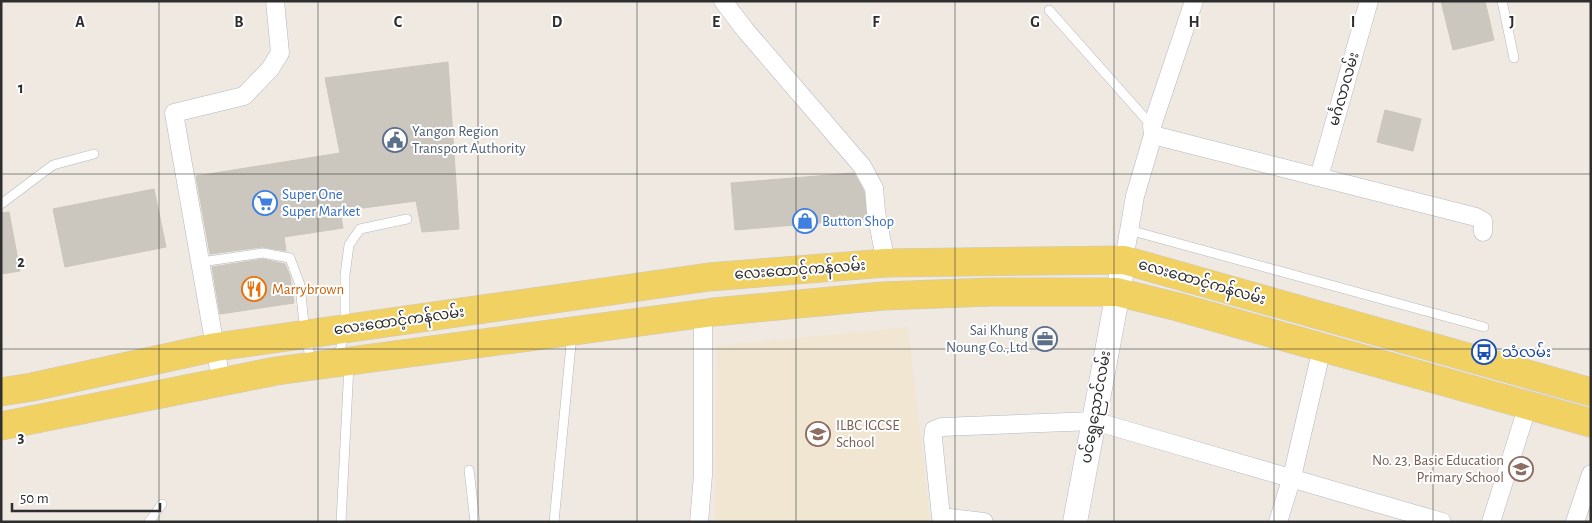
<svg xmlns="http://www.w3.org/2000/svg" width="1592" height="523" viewBox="0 0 1592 523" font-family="'Alegreya Sans','Noto Sans Myanmar',sans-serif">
	<rect width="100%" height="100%" fill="#efe9e1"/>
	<path fill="#f0e6d1" d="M908 327 930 522H715L717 346Z"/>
	<g fill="#cbc7bf" stroke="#cbc5ba">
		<path d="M1441 1H1485L1494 40 1453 50Z"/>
		<path d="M448 62 459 229 422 232 416 201 340 211 343 228 284 237 286 251 262 247 210 254 196 176 340 153 325 78Z"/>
		<path d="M1385 110 1421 119 1413 151 1377 142Z"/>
		<path d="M854 173 864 191 867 219 735 230 731 183Z"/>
		<path d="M154 189 166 247 65 267 53 209Z"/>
		<path d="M9 212 20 271 1 274V213Z"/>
		<path d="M263 259 285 264 290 276 294 303 220 314 212 267Z"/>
	</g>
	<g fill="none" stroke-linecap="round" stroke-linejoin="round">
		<defs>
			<g id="lane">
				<path d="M1502 1 1514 58"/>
				<path d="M1049 10 1152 126"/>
				<path d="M1 204 53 165 94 154"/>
				<path d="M1129 230 1484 327"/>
				<path d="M201 262 263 253 290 258 300 285 305 334 312 365"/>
				<path d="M338 360 345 329V275L349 245 360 229 407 219"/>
				<path d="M469 470 475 522"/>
				<path d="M149 522 162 504"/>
				<path d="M341 522 349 365"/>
				<path d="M554 522 572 334"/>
			</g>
			<g id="street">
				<path d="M723 1 746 31 862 166 874 188 876 212 886 263"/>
				<path d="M1153 135 1476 217 1483 221V232"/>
				<path d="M1319 177 1369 1"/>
				<path d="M1124 260 1135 196 1153 135 1152 126 1194 1"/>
				<path d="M221 381 174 113 244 96 270 69 280 53 275 1"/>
				<path d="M699 522 703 475V314"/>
				<path d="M984 522 941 517 933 439 934 430 942 427 1094 421 1442 522"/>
				<path d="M1278 522 1292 477 1322 348"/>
				<path d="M1491 522 1528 405"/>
				<path d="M1575 522 1591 474"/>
			</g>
			<path id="secondary" d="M1075 522 1124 260"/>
			<g id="primary">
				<path d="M1 392 32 387 216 347 709 277 886 263 1124 260 1591 392"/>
				<path d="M1 426 276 371 714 312 883 296 991 292H1117L1178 307 1591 423"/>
			</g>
		</defs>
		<use href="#lane" stroke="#b4b7c1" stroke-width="10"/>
		<use href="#street" stroke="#b4b7c1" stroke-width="19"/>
		<use href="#secondary" stroke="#b4b7c1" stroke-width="25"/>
		<use href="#primary" stroke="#c9c9c9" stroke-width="29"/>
		<use href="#lane" stroke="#fff" stroke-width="9"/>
		<use href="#street" stroke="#fff" stroke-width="18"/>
		<use href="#secondary" stroke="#fff" stroke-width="24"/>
		<use href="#primary" stroke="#f2d163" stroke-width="28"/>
	</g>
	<path fill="none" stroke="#2e2e2e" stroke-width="1" stroke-opacity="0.55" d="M159 1V522M318 1V522M478 1V522M637 1V522M796 1V522M955 1V522M1114 1V522M1274 1V522M1433 1V522M1 174H1591M1 349H1591"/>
	<defs>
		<symbol id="civic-ring" viewBox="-11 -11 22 22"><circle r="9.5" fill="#fff" stroke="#5c6f8a" stroke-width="1.5"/><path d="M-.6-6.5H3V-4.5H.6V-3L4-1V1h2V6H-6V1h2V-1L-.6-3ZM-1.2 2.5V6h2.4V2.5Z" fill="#5c6f8a"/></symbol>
		<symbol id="supermarket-ring" viewBox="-11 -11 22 22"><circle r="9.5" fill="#fff" stroke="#3f7fe0" stroke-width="1.5"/><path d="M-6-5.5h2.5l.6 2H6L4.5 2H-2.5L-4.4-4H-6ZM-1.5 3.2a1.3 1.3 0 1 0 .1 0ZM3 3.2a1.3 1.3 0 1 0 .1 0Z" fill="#3f7fe0"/></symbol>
		<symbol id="shop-ring" viewBox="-11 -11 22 22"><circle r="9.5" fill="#fff" stroke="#3f7fe0" stroke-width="1.5"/><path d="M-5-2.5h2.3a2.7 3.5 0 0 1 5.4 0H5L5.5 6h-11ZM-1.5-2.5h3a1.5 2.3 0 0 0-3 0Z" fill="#3f7fe0"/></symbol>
		<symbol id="restaurant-ring" viewBox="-11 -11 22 22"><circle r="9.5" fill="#fff" stroke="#e8710a" stroke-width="1.5"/><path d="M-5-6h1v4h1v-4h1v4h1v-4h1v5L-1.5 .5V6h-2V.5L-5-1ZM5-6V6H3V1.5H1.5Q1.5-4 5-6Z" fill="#e8710a"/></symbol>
		<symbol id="office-ring" viewBox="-11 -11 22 22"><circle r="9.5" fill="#fff" stroke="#5c6f8a" stroke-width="1.5"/><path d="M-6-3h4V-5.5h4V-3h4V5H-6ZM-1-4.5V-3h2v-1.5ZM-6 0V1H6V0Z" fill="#5c6f8a"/></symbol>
		<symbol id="bus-ring" viewBox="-11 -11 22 22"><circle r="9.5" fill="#fff" stroke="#1a4fb4" stroke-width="1.5"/><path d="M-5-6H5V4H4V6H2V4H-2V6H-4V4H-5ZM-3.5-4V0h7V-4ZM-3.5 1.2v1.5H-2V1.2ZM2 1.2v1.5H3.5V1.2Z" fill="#1a4fb4"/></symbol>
		<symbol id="school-ring" viewBox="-11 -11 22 22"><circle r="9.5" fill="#fff" stroke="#8d6e63" stroke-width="1.5"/><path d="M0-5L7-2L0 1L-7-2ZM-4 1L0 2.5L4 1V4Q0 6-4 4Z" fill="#8d6e63"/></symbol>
	</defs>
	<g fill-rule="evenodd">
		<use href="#civic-ring" x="381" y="126" width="28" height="28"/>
		<use href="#supermarket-ring" x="251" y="189" width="28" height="28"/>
		<use href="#shop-ring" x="791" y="207" width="28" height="28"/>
		<use href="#restaurant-ring" x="240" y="275" width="28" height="28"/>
		<use href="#office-ring" x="1031" y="325" width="28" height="28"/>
		<use href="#bus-ring" x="1470" y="338" width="28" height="28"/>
		<use href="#school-ring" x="804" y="420" width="28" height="28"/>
		<use href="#school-ring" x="1507" y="455" width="28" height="28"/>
	</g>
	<g text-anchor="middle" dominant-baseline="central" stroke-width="4" stroke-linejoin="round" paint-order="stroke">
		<g font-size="15" fill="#2e2e2e" stroke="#fff">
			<text transform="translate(1344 89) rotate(-74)">မင်္ဂလာလမ်း</text>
			<text transform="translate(800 270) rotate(-4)">လေးထောင့်ကန်လမ်း</text>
			<text transform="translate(1202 282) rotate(16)">လေးထောင့်ကန်လမ်း</text>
			<text transform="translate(399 321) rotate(-8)">လေးထောင့်ကန်လမ်း</text>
			<text transform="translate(1096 407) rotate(-80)">ပင်ရွှေညောင်လမ်း</text>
		</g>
		<g font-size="15" fill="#4e5e75" stroke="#fff" text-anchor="start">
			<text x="412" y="131">Yangon Region<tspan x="412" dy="17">Transport Authority</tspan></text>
			<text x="1028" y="330" text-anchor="end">Sai Khung<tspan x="1028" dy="17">Noung Co.,Ltd</tspan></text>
		</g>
		<g font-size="15" fill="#366cbe" stroke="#fff" text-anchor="start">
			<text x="282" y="194">Super One<tspan x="282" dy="17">Super Market</tspan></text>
			<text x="822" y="221">Button Shop</text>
		</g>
		<g font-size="15" fill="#c56008" stroke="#fff" text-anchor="start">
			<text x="272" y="289">Marrybrown</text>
		</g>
		<g font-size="15" fill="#164399" stroke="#fff" text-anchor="start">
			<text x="1502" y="352">သံလမ်း</text>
		</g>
		<g font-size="15" fill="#785e54" stroke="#fff" text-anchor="start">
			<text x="836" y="425">ILBC IGCSE<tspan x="836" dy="17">School</tspan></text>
			<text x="1504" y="460" text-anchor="end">No. 23, Basic Education<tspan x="1504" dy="17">Primary School</tspan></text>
		</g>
	</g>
	<g font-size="16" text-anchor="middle" font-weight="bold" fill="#2e2e2e" stroke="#fff" stroke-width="4" stroke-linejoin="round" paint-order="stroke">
		<text x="80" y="27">A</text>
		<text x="239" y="27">B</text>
		<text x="398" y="27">C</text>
		<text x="557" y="27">D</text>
		<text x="716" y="27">E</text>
		<text x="876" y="27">F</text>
		<text x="1035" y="27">G</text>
		<text x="1194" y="27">H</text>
		<text x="1353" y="27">I</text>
		<text x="1512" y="27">J</text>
		<text x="21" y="93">1</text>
		<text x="21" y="267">2</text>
		<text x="21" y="442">3</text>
	</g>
	<rect width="1592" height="523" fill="none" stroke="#2e2e2e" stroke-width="5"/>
	<path d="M12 503v8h148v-8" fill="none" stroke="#2e2e2e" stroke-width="2.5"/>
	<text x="20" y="503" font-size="15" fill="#2e2e2e" stroke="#ffffff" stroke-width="4" paint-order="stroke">50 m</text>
</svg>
